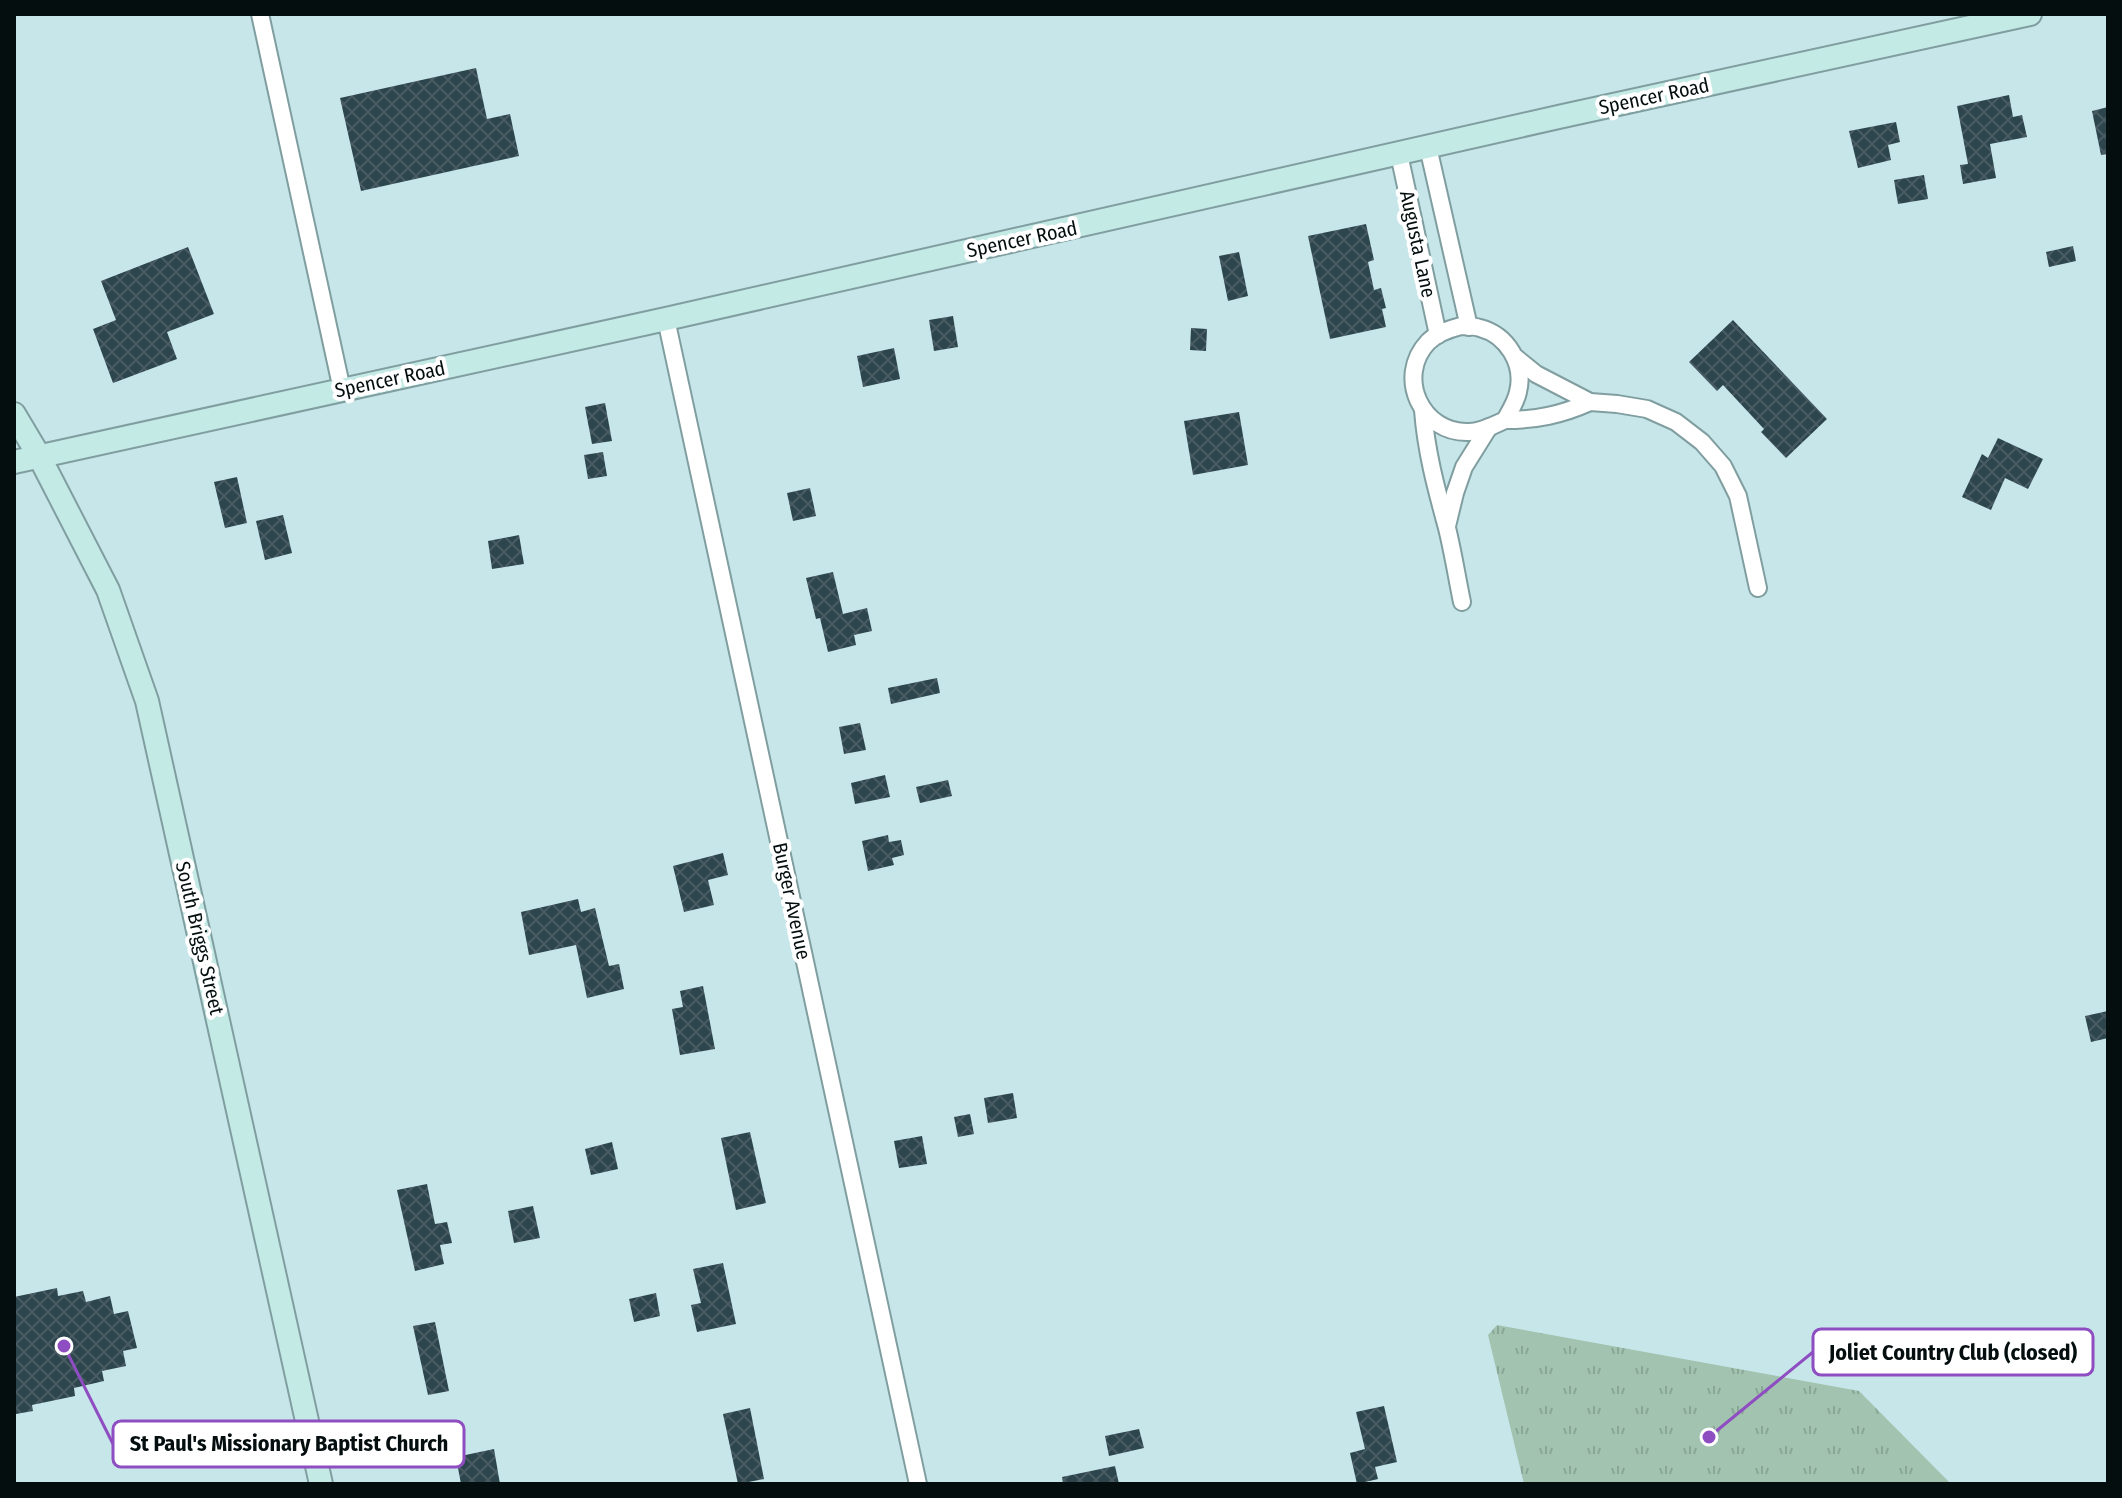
<svg xmlns="http://www.w3.org/2000/svg" width="2122" height="1498" viewBox="0 0 2122 1498" font-family="'Fira Sans Condensed',sans-serif">
	<defs>
		<pattern id="grass-tufts" width="24" height="20" patternUnits="userSpaceOnUse" patternTransform="scale(2)"><rect width="24" height="20" fill="#a2c3b0"/><path d="M3 7l-1-3M5 7V3M7 7l1-3M15 17l-1-3M17 17v-4M19 17l1-3" fill="none" stroke="#8aa696"/></pattern>
		<pattern id="building-cross-hatch" width="8" height="8" patternUnits="userSpaceOnUse" patternTransform="scale(2)"><rect width="8" height="8" fill="#2d454d"/><path d="M0 0l8 8M0 8l8-8" fill="none" stroke="#485c62"/></pattern>
	</defs>
	<rect width="100%" height="100%" fill="#c7e6e9"/>
	<path fill="url(#grass-tufts)" d="M1497 1325 1859 1391 1951 1484H1524L1488 1335Z"/>
	<g fill="url(#building-cross-hatch)">
		<path d="M476 68 487 119 510 114 519 156 361 191 340 98Z"/>
		<path d="M2009 95 2013 117 2022 115 2027 137 1990 144 1996 178 1963 184 1960 165 1968 164 1957 106Z"/>
		<path d="M2108 107V154L2101 155 2092 111Z"/>
		<path d="M1896 122 1900 142 1888 145 1891 160 1858 168 1849 131Z"/>
		<path d="M1924 175 1928 199 1898 204 1894 180Z"/>
		<path d="M1366 224 1374 260 1368 262 1374 290 1381 288 1386 308 1382 309 1386 327 1330 339 1308 236Z"/>
		<path d="M2073 246 2076 261 2049 267 2046 252Z"/>
		<path d="M188 247 214 314 167 332 177 359 113 383 93 329 116 320 101 281Z"/>
		<path d="M1239 252 1248 296 1228 301 1219 256Z"/>
		<path d="M953 316 958 347 934 351 929 320Z"/>
		<path d="M1733 320 1827 419 1786 458 1761 432 1764 429 1723 385 1717 391 1689 362Z"/>
		<path d="M1191 328 1207 329 1206 351 1190 350Z"/>
		<path d="M894 348 900 379 863 387 857 356Z"/>
		<path d="M605 403 612 441 592 444 585 407Z"/>
		<path d="M1239 412 1248 465 1193 475 1184 421Z"/>
		<path d="M1998 438 2043 459 2028 489 2005 478 1991 510 1962 497 1982 454 1988 458Z"/>
		<path d="M603 452 607 476 588 479 584 455Z"/>
		<path d="M237 477 247 523 225 528 214 482Z"/>
		<path d="M810 488 816 516 793 521 787 493Z"/>
		<path d="M283 515 292 553 265 560 256 521Z"/>
		<path d="M519 535 524 564 492 569 488 541Z"/>
		<path d="M833 572 843 614 867 608 872 631 854 635 856 645 828 652 820 618 816 619 806 578Z"/>
		<path d="M937 678 940 693 891 704 888 688Z"/>
		<path d="M860 723 866 750 844 754 839 727Z"/>
		<path d="M885 775 890 797 855 804 851 783Z"/>
		<path d="M948 780 952 796 920 803 916 787Z"/>
		<path d="M888 835 889 842 901 840 904 855 892 858 894 865 868 871 862 841Z"/>
		<path d="M723 853 728 875 708 880 714 905 684 912 673 866Z"/>
		<path d="M578 899 581 912 595 908 609 966 619 964 624 989 587 998 576 945 529 955 521 912Z"/>
		<path d="M703 986 715 1049 680 1055 672 1009 683 1007 680 991Z"/>
		<path d="M2108 1011V1038L2091 1042 2085 1016Z"/>
		<path d="M1013 1093 1017 1118 988 1123 984 1098Z"/>
		<path d="M970 1114 974 1134 958 1137 954 1117Z"/>
		<path d="M750 1132 766 1203 736 1210 721 1138Z"/>
		<path d="M922 1136 927 1164 899 1168 894 1141Z"/>
		<path d="M612 1142 618 1169 591 1175 585 1149Z"/>
		<path d="M427 1184 435 1224 447 1222 452 1243 440 1245 444 1264 415 1271 397 1190Z"/>
		<path d="M533 1206 540 1238 514 1243 508 1211Z"/>
		<path d="M723 1263 736 1324 697 1332 691 1305 701 1303 693 1269Z"/>
		<path d="M57 1288 58 1296 83 1291 86 1302 110 1296 114 1314 128 1311 137 1348 123 1351 126 1366 102 1371 104 1381 74 1388 75 1396 32 1405 33 1411 16 1414 14 1406V1297Z"/>
		<path d="M656 1293 660 1316 634 1322 629 1299Z"/>
		<path d="M435 1322 449 1391 428 1395 413 1326Z"/>
		<path d="M1384 1406 1397 1462 1375 1467 1378 1479 1357 1484 1350 1453 1365 1449 1356 1412Z"/>
		<path d="M750 1408 764 1479 738 1484 723 1414Z"/>
		<path d="M1139 1429 1144 1448 1109 1456 1105 1436Z"/>
		<path d="M494 1449 500 1484H461L456 1457Z"/>
		<path d="M1115 1466 1119 1484H1063L1062 1477Z"/>
	</g>
	<g fill="none" stroke-linecap="round" stroke-linejoin="round">
		<defs>
			<g id="street">
				<path d="M260 14 342 390"/>
				<path d="M1428 147 1469 327"/>
				<path d="M1399 154 1438 335"/>
				<path d="M666 319 918 1484"/>
				<path d="M1461 326C1467 326 1474 326 1480 328 1507 335 1525 364 1518 392 1516 402 1510 411 1505 420 1494 425 1481 432 1469 432 1422 434 1395 377 1428 342 1437 333 1449 329 1461 326Z"/>
				<path d="M1515 357 1536 374 1590 402 1617 404 1647 409 1676 422 1702 442 1723 466 1738 496 1758 588"/>
				<path d="M1423 410C1426 451 1436 488 1447 528 1453 552 1457 578 1462 602"/>
				<path d="M1505 420C1536 420 1561 415 1590 402"/>
				<path d="M1447 526 1455 493 1464 467 1489 427"/>
			</g>
			<g id="secondary">
				<path d="M14 414 39 456 108 590 147 701 321 1484"/>
				<path d="M14 462 666 319 1563 116 2030 14"/>
			</g>
		</defs>
		<use href="#street" stroke="#809ea0" stroke-width="20"/>
		<use href="#secondary" stroke="#809ea0" stroke-width="26"/>
		<use href="#street" stroke="#fff" stroke-width="16"/>
		<use href="#secondary" stroke="#c3eae5" stroke-width="22"/>
	</g>
	<g text-anchor="middle" dominant-baseline="central" stroke-width="8" stroke-linejoin="round" paint-order="stroke">
		<g font-size="20" fill="#040e0f" stroke="#fff">
			<text transform="translate(1654 96) rotate(-12)">Spencer Road</text>
			<text transform="translate(1022 239) rotate(-12)">Spencer Road</text>
			<text transform="translate(1418 244) rotate(78)">Augusta Lane</text>
			<text transform="translate(390 379) rotate(-12)">Spencer Road</text>
			<text transform="translate(792 901) rotate(78)">Burger Avenue</text>
			<text transform="translate(200 938) rotate(77)">South Briggs Street</text>
		</g>
	</g>
	<path fill="none" stroke="#8f4dc2" stroke-width="3" d="M1709 1437L1813 1352M64 1346L113 1444"/>
	<g fill="#8f4dc2" stroke="#fff" stroke-width="3">
		<circle cx="1709" cy="1437" r="8"/>
		<circle cx="64" cy="1346" r="8"/>
	</g>
	<g fill="#fff" stroke="#8f4dc2" stroke-width="3">
		<rect x="1813" y="1329" width="280" height="46" rx="8"/>
		<rect x="113" y="1421" width="351" height="46" rx="8"/>
	</g>
	<g font-size="22" text-anchor="middle" font-weight="bold" fill="#040e0f">
		<text x="1953" y="1360">Joliet Country Club (closed)</text>
		<text x="289" y="1451">St Paul's Missionary Baptist Church</text>
	</g>
	<rect width="2122" height="1498" fill="none" stroke="#040e0f" stroke-width="32"/>
</svg>
